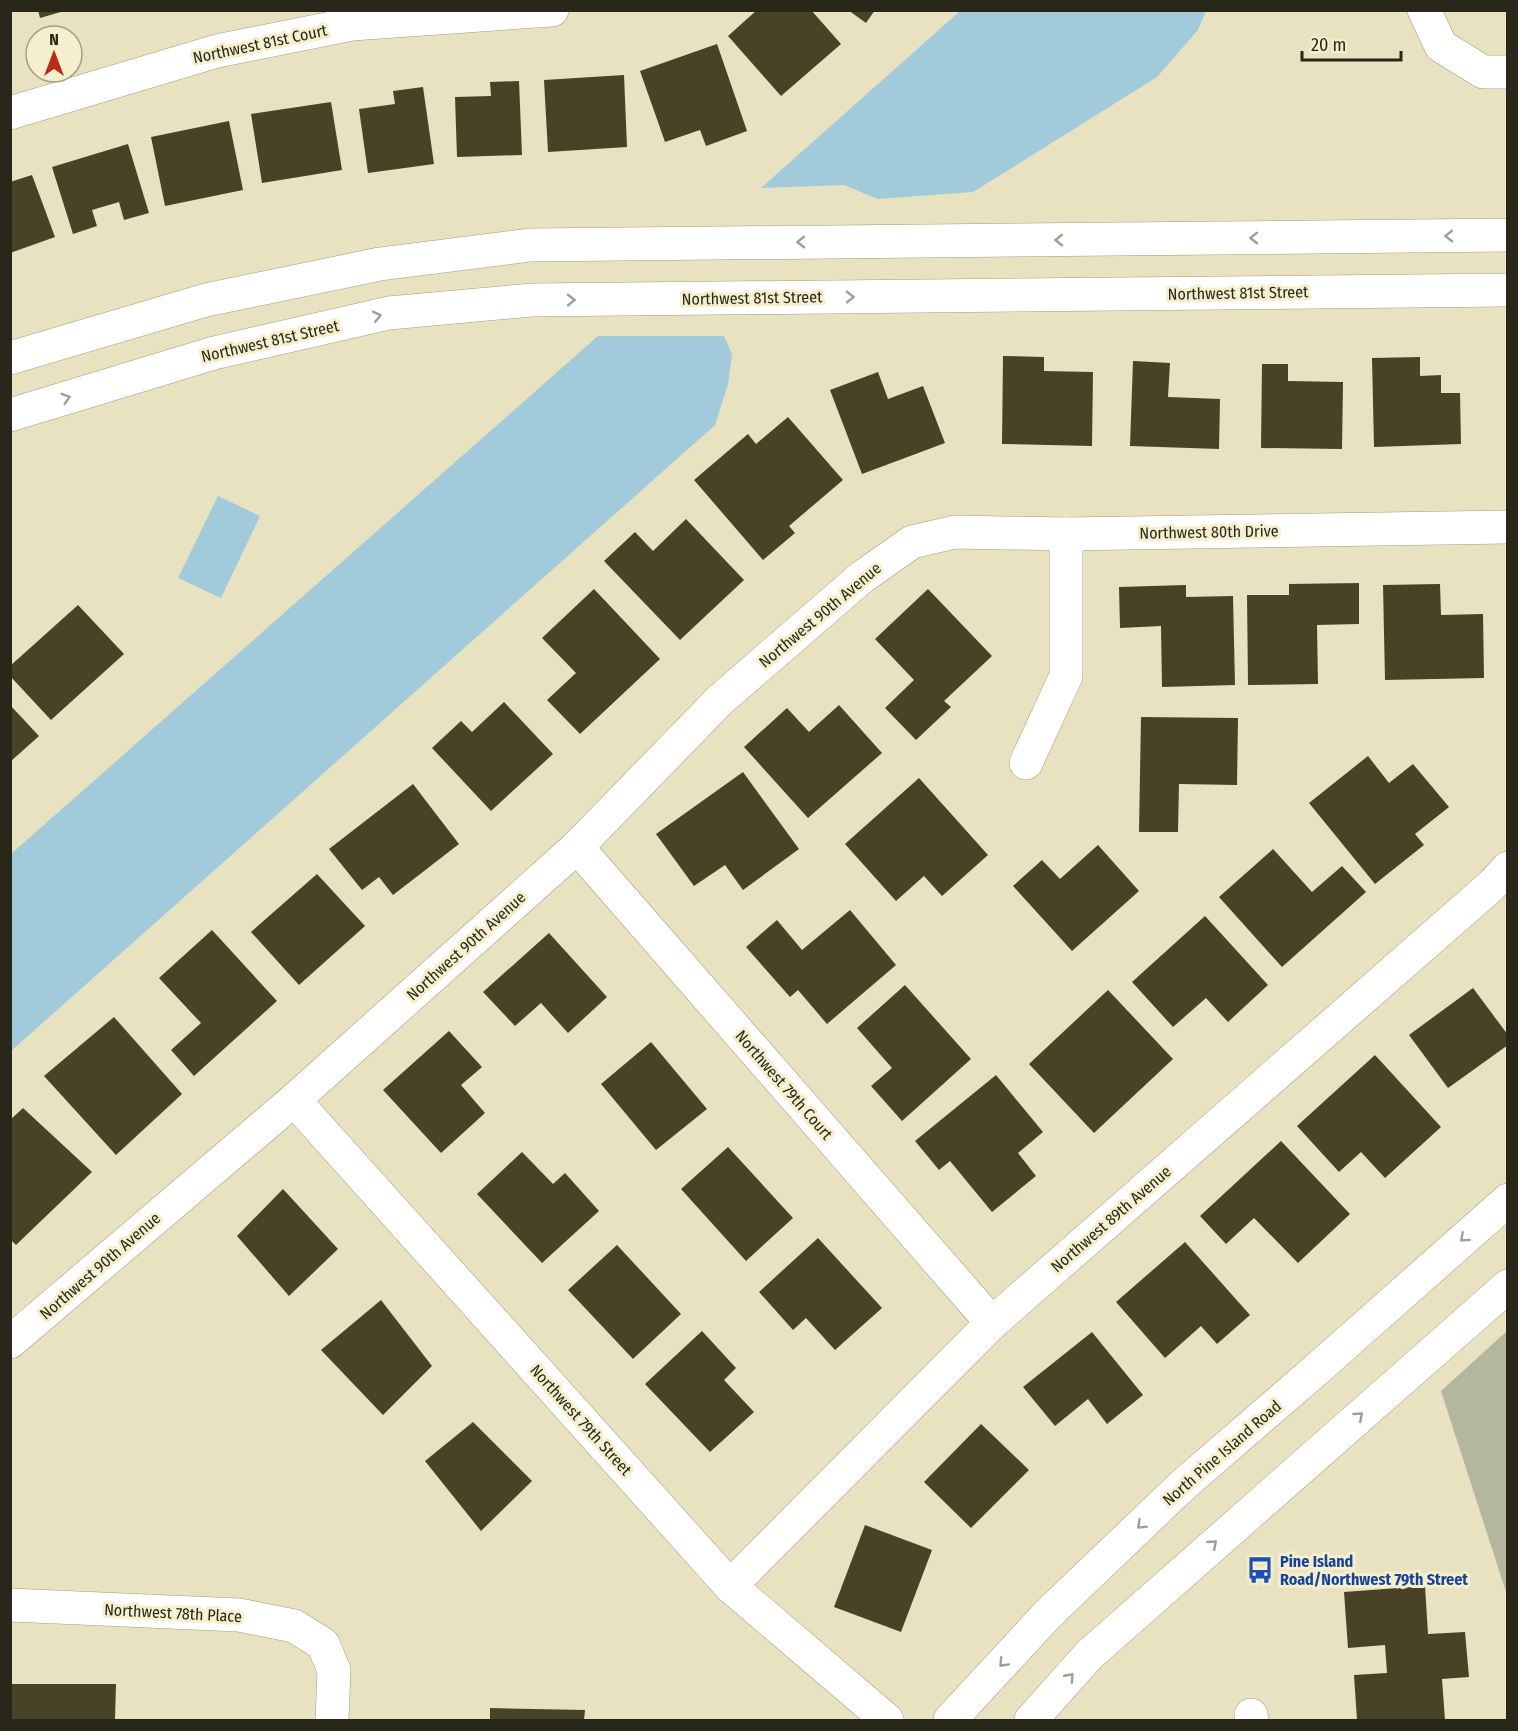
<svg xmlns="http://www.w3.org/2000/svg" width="1518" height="1731" viewBox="0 0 1518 1731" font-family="'Fira Sans Condensed',sans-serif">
	<rect width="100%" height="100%" fill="#e8e2c1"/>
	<path fill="#b3b79e" d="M1507 1331V1595L1441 1391Z"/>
	<g fill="#a1cada">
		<path d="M960 11H1206L1198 30 1157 77 973 192 878 199 844 185 761 188Z"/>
		<path d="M598 336H724L732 354 728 384 715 425 11 1051V854Z"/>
		<path d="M218 496 260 516 221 598 178 578Z"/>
	</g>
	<g fill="#484327">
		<path d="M38 10H64V11L40 18Z"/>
		<path d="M757 10H811L841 44 781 96 728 36Z"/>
		<path d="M848 10H875L866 23Z"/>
		<path d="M717 44 747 131 706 146 700 130 665 142 640 71Z"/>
		<path d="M624 75 627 147 548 152 544 80Z"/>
		<path d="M519 81 522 155 457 157 455 97 491 96 490 82Z"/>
		<path d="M423 87 434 164 368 173 359 109 395 104 393 91Z"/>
		<path d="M331 102 342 170 262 183 251 114Z"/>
		<path d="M229 121 243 190 165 206 151 137Z"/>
		<path d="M128 144 149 213 124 220 119 202 92 210 97 226 73 234 52 167Z"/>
		<path d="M32 175 55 237 10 253V182Z"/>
		<path d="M1003 356 1044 357V371L1093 372 1092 446 1002 444Z"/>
		<path d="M1420 357V376L1441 375V393H1460L1461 444 1374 447 1372 358Z"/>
		<path d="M1133 361 1170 363 1168 397 1220 399 1219 449 1130 446Z"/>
		<path d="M1262 364H1288V381L1343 382 1342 449 1261 448Z"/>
		<path d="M878 372 888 399 923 386 945 443 862 474 830 390Z"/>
		<path d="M788 417 843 480 789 526 795 533 763 560 694 480 748 434 756 444Z"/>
		<path d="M686 519 744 580 680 640 604 561 635 532 653 551Z"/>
		<path d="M1359 583V624L1317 625 1318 684 1248 685 1247 595H1289V584Z"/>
		<path d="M1440 584 1441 615 1483 614 1484 678 1385 680 1383 585Z"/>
		<path d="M1186 585V597L1233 596 1235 685 1162 687 1161 626 1120 628 1119 587Z"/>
		<path d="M594 589 660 659 580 734 547 700 576 673 542 638Z"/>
		<path d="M928 589 992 656 944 701 951 707 916 740 885 708 914 680 875 639Z"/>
		<path d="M78 605 124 654 51 720 10 676V666Z"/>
		<path d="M504 702 553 754 491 811 432 748 461 721 472 732Z"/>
		<path d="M10 705 39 736 10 762Z"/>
		<path d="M839 705 882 753 808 818 744 747 787 708 809 732Z"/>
		<path d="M1141 717 1238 718 1237 785 1179 784 1178 832H1139Z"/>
		<path d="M1368 756 1389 783 1413 764 1449 807 1415 834 1424 845 1375 884 1309 803Z"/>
		<path d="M743 772 799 849 743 890 725 865 694 886 656 834Z"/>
		<path d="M919 778 988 855 942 896 924 876 896 901 845 844Z"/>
		<path d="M413 784 459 844 393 895 379 877 362 890 329 849Z"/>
		<path d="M1098 845 1139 891 1072 951 1013 886 1042 860 1060 879Z"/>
		<path d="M1273 849 1312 892 1342 866 1366 892 1282 967 1219 897Z"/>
		<path d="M317 874 365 926 299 985 251 932Z"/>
		<path d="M850 910 896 965 827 1024 798 990 790 997 746 947 777 920 802 950Z"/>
		<path d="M1205 916 1268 985 1228 1022 1206 998 1173 1027 1132 982Z"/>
		<path d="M212 930 277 1001 194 1076 171 1050 201 1023 159 978Z"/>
		<path d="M549 933 607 997 568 1033 541 1003 515 1026 483 992Z"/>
		<path d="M905 985 971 1059 902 1121 871 1086 892 1068 857 1028Z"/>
		<path d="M1473 988 1508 1035V1045L1448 1088 1409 1035Z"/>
		<path d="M1108 990 1173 1059 1094 1133 1029 1064Z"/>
		<path d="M114 1017 182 1094 116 1155 44 1076Z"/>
		<path d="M449 1031 482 1067 461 1085 485 1113 441 1153 383 1090Z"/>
		<path d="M651 1042 707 1109 656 1150 601 1084Z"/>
		<path d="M1375 1055 1441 1127 1385 1178 1361 1152 1339 1172 1297 1126Z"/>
		<path d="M996 1075 1043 1132 1018 1153 1036 1176 992 1212 950 1161 939 1170 915 1141Z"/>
		<path d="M23 1108 92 1172 16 1245 10 1239V1120Z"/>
		<path d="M1281 1141 1350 1214 1298 1263 1254 1218 1226 1244 1200 1216Z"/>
		<path d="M728 1147 793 1218 746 1261 681 1189Z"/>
		<path d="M522 1152 553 1184 565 1173 599 1211 542 1263 477 1194Z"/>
		<path d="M283 1189 338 1249 289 1296 237 1236Z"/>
		<path d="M818 1238 882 1308 835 1350 806 1318 793 1330 759 1292Z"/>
		<path d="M1185 1242 1250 1315 1217 1344 1201 1326 1165 1358 1116 1302Z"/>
		<path d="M617 1245 681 1314 633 1359 568 1290Z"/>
		<path d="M381 1300 432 1366 383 1415 321 1350Z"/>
		<path d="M702 1331 736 1368 724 1380 754 1412 710 1452 645 1384Z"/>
		<path d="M1092 1332 1143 1395 1107 1424 1088 1399 1055 1426 1023 1387Z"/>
		<path d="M473 1422 532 1481 481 1531 425 1461Z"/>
		<path d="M981 1424 1029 1470 971 1528 924 1482Z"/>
		<path d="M865 1525 932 1550 901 1632 834 1607Z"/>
		<path d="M1425 1586 1428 1634 1465 1632 1469 1677 1442 1679 1445 1720H1357L1354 1675 1387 1673 1385 1645 1348 1648 1344 1592Z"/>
		<path d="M10 1684H116L115 1720H10Z"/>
		<path d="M490 1708 585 1710 584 1720H490Z"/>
	</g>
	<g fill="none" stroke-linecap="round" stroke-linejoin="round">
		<defs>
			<g id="minor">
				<path d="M1424 10 1441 46 1483 72H1508"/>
				<path d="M10 113 217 51 352 24 552 10"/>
				<path d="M10 358 206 300 380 264 530 245 1508 235"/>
				<path d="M10 415 214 353 389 313 532 300 1508 290"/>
				<path d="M1026 763 1066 676V534"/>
				<path d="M577 847 992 1323"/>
				<path d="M294 1100 730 1586 887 1720"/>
				<path d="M10 1342 294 1100 577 847 720 700 862 577 912 542 955 532 1066 534 1508 527"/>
				<path d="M730 1586 992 1323 1491 886 1508 868"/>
				<path d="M10 1605 239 1615 294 1626 323 1644 334 1670 332 1720"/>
				<path d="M1251 1715 1252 1720"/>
			</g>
			<g id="major">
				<path d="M950 1720 1048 1614 1183 1485 1316 1370 1508 1200"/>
				<path d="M1031 1720 1089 1655 1508 1286"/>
			</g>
		</defs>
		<use href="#minor" stroke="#a29d7e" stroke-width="34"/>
		<use href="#major" stroke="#a29d7e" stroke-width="34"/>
		<use href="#minor" stroke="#fff" stroke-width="33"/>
		<use href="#major" stroke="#fff" stroke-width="33"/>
	</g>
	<defs><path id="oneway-chevron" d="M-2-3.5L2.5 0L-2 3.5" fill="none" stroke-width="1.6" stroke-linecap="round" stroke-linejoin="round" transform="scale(1.5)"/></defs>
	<g stroke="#9f9e98">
		<use href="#oneway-chevron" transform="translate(1449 236) rotate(179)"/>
		<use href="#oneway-chevron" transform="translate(1254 238) rotate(179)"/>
		<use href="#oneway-chevron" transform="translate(1059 240) rotate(179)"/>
		<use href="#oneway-chevron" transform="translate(801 242) rotate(179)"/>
		<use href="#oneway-chevron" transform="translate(850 297) rotate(-1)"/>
		<use href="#oneway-chevron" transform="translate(571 300) rotate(-1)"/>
		<use href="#oneway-chevron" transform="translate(377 316) rotate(-13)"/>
		<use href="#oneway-chevron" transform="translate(66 398) rotate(-17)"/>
		<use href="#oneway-chevron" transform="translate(1464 1238) rotate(138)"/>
		<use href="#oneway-chevron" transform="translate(1359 1416) rotate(-41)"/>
		<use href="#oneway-chevron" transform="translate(1141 1525) rotate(136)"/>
		<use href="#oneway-chevron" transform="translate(1213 1544) rotate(-41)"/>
		<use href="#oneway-chevron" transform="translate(1003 1663) rotate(133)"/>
		<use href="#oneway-chevron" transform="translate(1070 1677) rotate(-48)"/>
	</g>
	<defs>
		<symbol id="bus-bare" viewBox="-9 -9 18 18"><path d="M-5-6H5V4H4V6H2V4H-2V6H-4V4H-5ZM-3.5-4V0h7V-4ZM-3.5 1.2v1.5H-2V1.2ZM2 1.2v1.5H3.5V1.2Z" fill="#1a4fb4" stroke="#f5efce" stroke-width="2.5" paint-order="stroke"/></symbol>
	</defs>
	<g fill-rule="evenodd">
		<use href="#bus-bare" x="1241" y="1551" width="38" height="38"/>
	</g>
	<g text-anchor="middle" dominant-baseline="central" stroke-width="6" stroke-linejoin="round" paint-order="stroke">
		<g font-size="16" fill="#29271a" stroke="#f5efce">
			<text transform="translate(260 44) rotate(-12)">Northwest 81st Court</text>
			<text transform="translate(1238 293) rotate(-1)">Northwest 81st Street</text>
			<text transform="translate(752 298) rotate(-1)">Northwest 81st Street</text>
			<text transform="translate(270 341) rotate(-13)">Northwest 81st Street</text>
			<text transform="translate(1209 532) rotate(-1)">Northwest 80th Drive</text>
			<text transform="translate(820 615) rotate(-40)">Northwest 90th Avenue</text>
			<text transform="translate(466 946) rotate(-42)">Northwest 90th Avenue</text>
			<text transform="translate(784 1085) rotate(49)">Northwest 79th Court</text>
			<text transform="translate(1111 1219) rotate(-41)">Northwest 89th Avenue</text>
			<text transform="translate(100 1266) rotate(-41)">Northwest 90th Avenue</text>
			<text transform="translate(581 1420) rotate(48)">Northwest 79th Street</text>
			<text transform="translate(1222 1453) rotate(-41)">North Pine Island Road</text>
			<text transform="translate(173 1613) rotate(3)">Northwest 78th Place</text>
		</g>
		<g font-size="16" font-weight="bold" fill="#164399" stroke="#f5efce" text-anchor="start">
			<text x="1280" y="1561">Pine Island<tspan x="1280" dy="18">Road/Northwest 79th Street</tspan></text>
		</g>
	</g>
	<rect width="1518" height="1731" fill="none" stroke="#29271a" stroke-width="24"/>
	<g transform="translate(54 54)"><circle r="28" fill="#f5efce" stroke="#a39f86" stroke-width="1.5"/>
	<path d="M0-4.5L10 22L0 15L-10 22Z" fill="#b92d18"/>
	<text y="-9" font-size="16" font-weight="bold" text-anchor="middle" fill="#29271a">N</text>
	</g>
	<path d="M1302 51v9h99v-9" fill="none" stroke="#29271a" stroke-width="3"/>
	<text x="1311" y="51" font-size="18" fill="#29271a" stroke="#f5efce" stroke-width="4.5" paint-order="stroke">20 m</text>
</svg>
